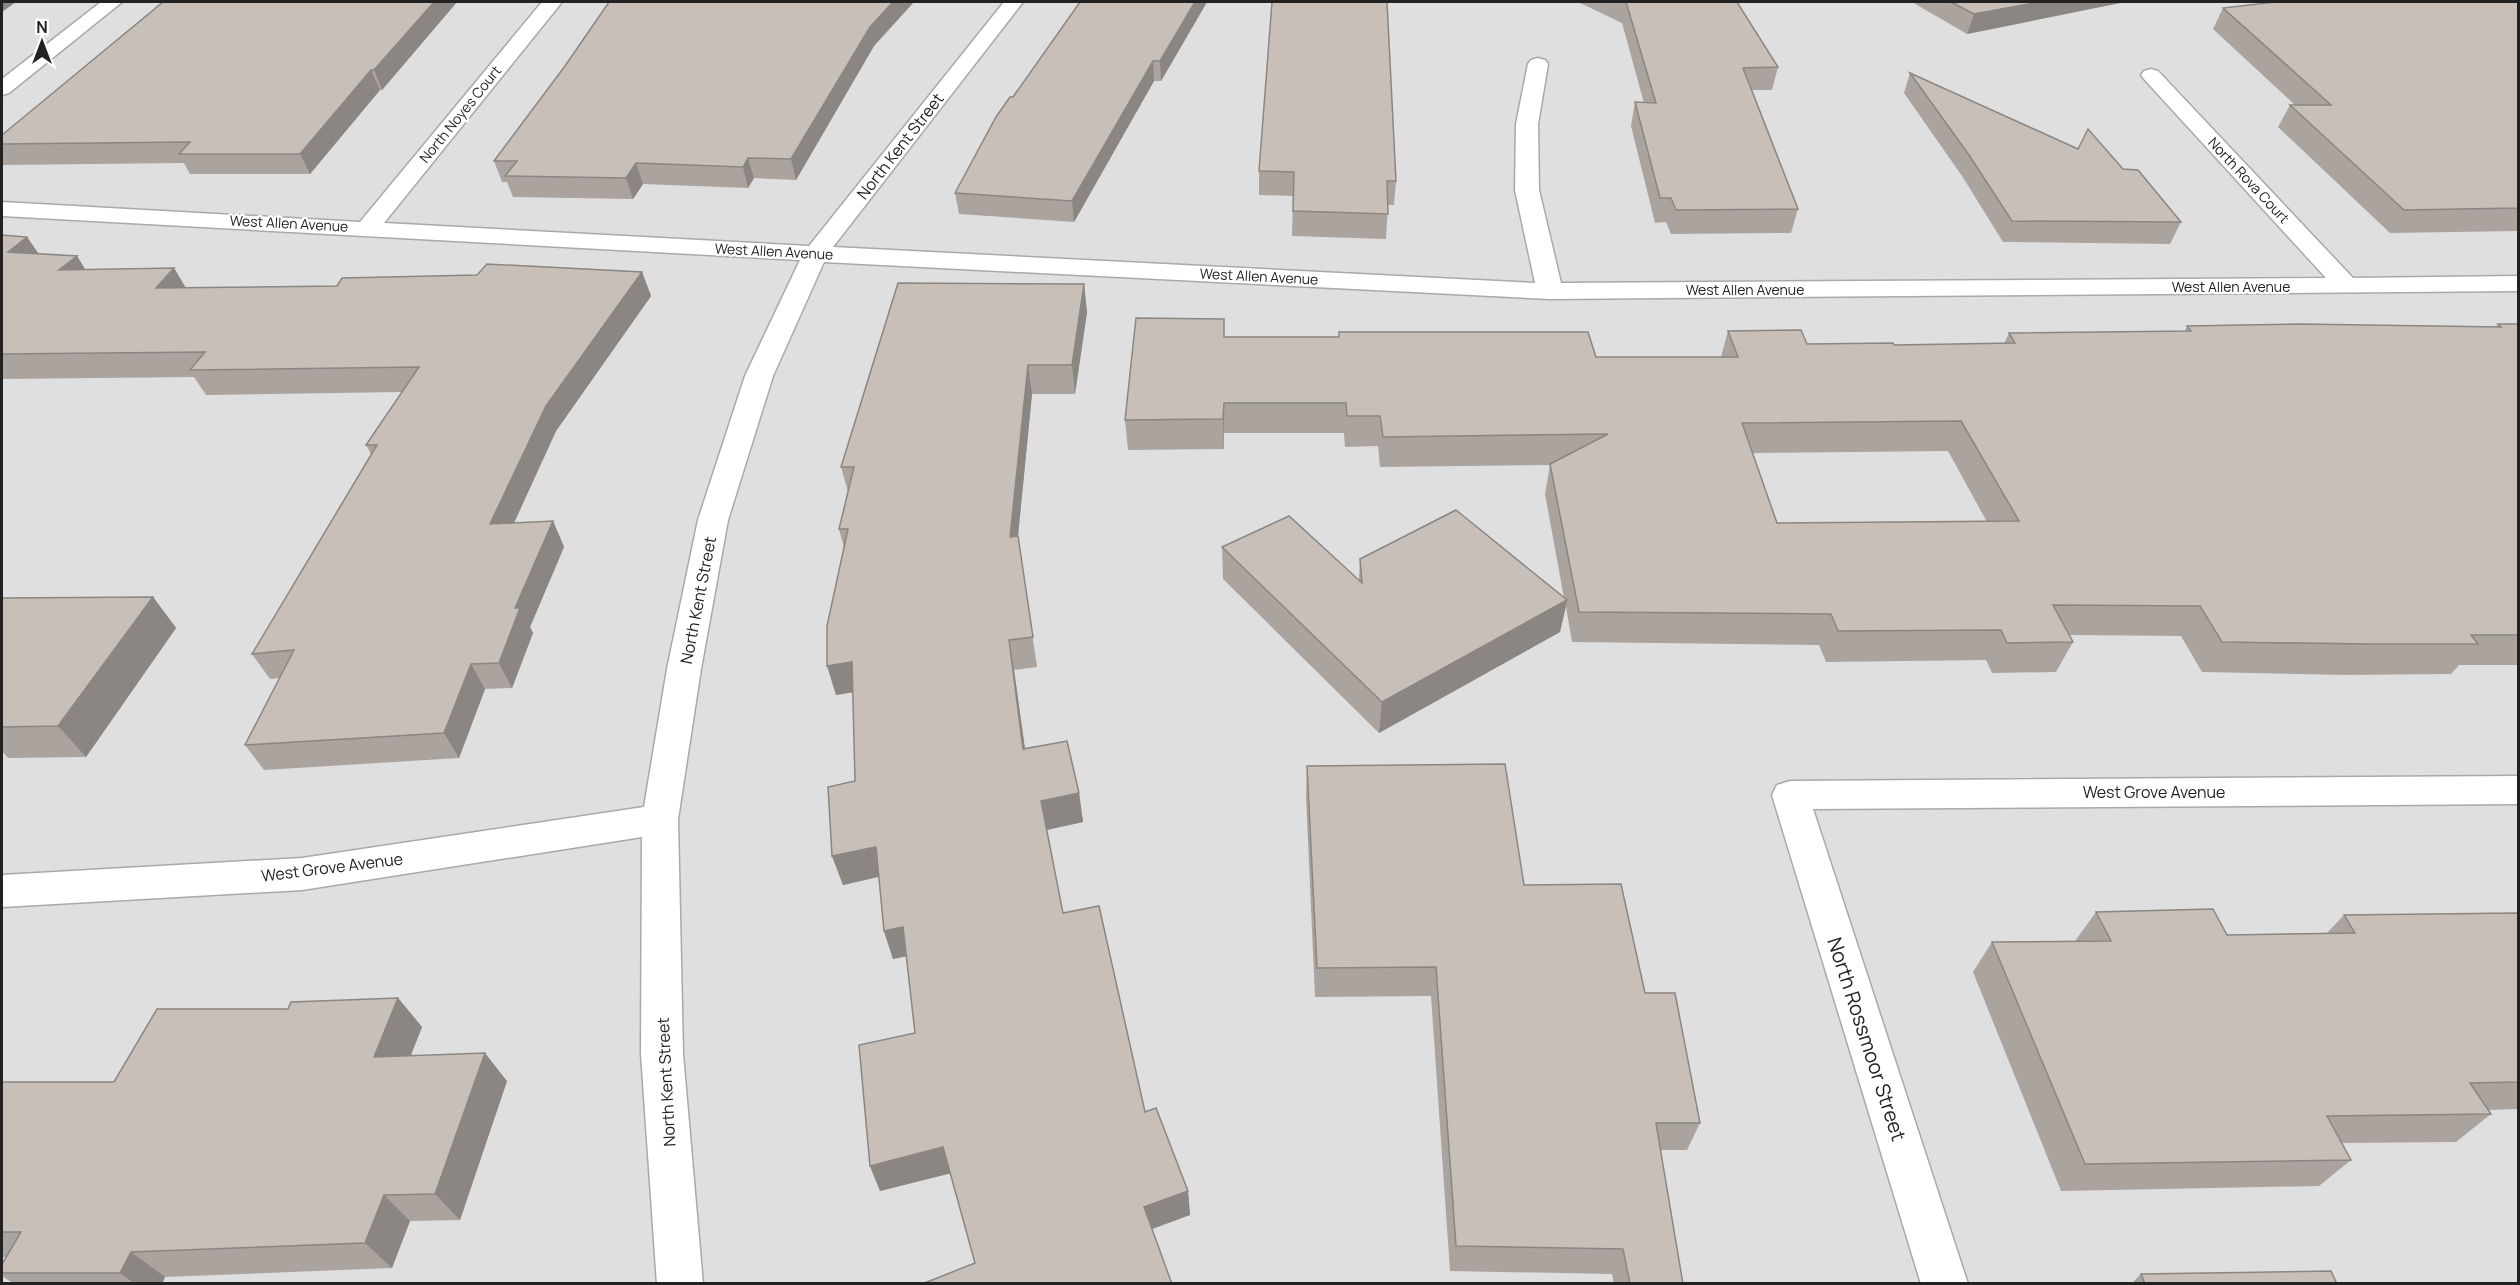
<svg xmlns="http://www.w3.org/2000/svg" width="2520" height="1285" viewBox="0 0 2520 1285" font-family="Manrope,sans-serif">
	<rect width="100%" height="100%" fill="#f2efe9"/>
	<rect fill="#e0dfdf" x="2" y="2" width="2516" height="1281"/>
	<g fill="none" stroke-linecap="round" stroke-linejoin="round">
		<defs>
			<g id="minor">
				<path d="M101 2H122L9 93 2 95V79Z"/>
				<path d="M542 2H562L384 223 809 246 1004 2H1023L833 247 1535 283 1515 190 1516 124 1528 64 1531 60 1538 58 1545 60 1548 64 1538 124 1539 190 1561 283 2326 278 2144 79 2141 75 2144 71 2151 69 2158 71 2353 278 2518 276V291L1550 299 824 262 773 376 728 520 701 669 678 819 683 1054 703 1284H657L641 1054 642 837 302 890 2 907V875L302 858 644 807 667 669 698 520 745 376 800 260 2 216V202L360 222Z"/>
				<path d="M2518 776V804L1813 809 1968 1284H1921L1772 795 1777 785 1790 781Z"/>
			</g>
		</defs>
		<use href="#minor" stroke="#a9a9a9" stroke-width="3"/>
		<use href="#minor" fill="#fff" fill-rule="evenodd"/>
	</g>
	<g fill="#aba49e" fill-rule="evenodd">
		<path d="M163 2H457L382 90H380L310 174H190L184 163 3 165 2 162V135Z"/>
		<path d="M1207 2 1161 81H1154L1074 222 959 214 955 193 1013 97Z"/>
		<path d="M1272 2 1396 181 1394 205H1388L1386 239 1292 236 1293 196 1259 195V171Z"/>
		<path d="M1578 2H1737L1778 67 1772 90H1752L1798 209 1791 233 1671 234 1666 222 1655 223 1631 126 1635 102 1644 103 1622 23Z"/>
		<path d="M1912 2H2125L1967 34Z"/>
		<path d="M2518 2V231L2390 233 2278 127 2290 105H2295L2213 29 2223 8Z"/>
		<path d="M874 46 796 180 754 178 748 188 643 184 633 199 513 197 507 182H502L494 161 565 66Z"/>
		<path d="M1910 73 2181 222 2170 244 2003 242 1962 176 1904 93Z"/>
		<path d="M2 235 27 237 39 254 85 270 174 268 186 288 337 286 642 272 651 296 556 431 514 523 553 521 564 547 530 627 533 633 512 688 485 689 459 758 264 770 245 745 280 678 270 679 252 654 371 454 366 445 402 392 206 395 194 377 2 379Z"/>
		<path d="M1084 284 1087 312 1075 394H1032L1018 536 1037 667 1014 670 1025 749 1079 793 1083 822 1047 830 1063 913 1145 1112 1188 1191 1190 1215 975 1263 950 1173 880 1191 870 1166 915 1033 907 956 893 959 884 931 879 877 843 885 832 856 855 781 853 692 836 695 844 548 839 529 848 492 841 467Z"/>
		<path d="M2498 324H2518V665H2459L2451 674 2345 675 2202 672 2181 636 2070 635 2073 642 2056 672 1992 673 1986 660 1826 662 1819 645 1572 642 1566 607 1560 632 1379 733 1223 579 1222 547 1359 580 1360 559 1564 598 1545 494 1550 465 1380 467 1378 446 1345 447 1344 433H1224V449L1128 450 1125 420 1225 337H1339V332L1596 357H1721L1728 331 1807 344 1894 345 2004 344 2009 333 2185 331 2187 326 2496 327ZM1948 451 1987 522 1777 523 1753 453Z"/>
		<path d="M153 597 176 628 86 757 8 758 2 751V598Z"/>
		<path d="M1307 766 1524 885 1645 993 1700 1123 1687 1150H1660L1683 1284H1614L1612 1274 1450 1271 1431 996 1315 997 1306 797Z"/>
		<path d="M2096 912 2227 935 2327 933 2344 915 2518 914V1109L2488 1110 2491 1114 2456 1142 2342 1143 2351 1160 2319 1186 2061 1191 1973 972 1992 942 2075 941Z"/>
		<path d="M398 998 422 1027 411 1055 507 1081 460 1220 410 1221 392 1268 165 1277 162 1284H14L2 1276V1264L6 1257H2V1082H114L288 1009Z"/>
		<path d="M2141 1274 2337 1284H2131Z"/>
	</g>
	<g fill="#8b8681">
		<path d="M2 2H16L2 12Z"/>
		<path d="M434 2H457L382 90 374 70Z"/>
		<path d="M893 2H914L874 46 796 180 791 159 870 27Z"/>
		<path d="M1195 2H1207L1161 81 1160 61Z"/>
		<path d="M2039 2H2125L1967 34 1974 14Z"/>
		<path d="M1153 61 1154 81 1074 222 1072 201Z"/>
		<path d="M371 70 380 90 310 174 300 154Z"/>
		<path d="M748 158 754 178 748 188 743 167Z"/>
		<path d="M636 163 643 184 633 199 626 178Z"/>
		<path d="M27 237 43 261 8 252Z"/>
		<path d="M77 256 92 280 59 270Z"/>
		<path d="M174 268 188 292 156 288Z"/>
		<path d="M642 272 651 296 556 431 502 549 490 524 546 406Z"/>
		<path d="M1084 284 1087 312 1075 394 1072 365Z"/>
		<path d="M1028 365 1032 394 1015 566 1010 537Z"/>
		<path d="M1224 403V449L1223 419Z"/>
		<path d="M553 521 564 547 530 627 533 633 512 688 499 663 515 608Z"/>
		<path d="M153 597 176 628 86 757 58 726Z"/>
		<path d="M1567 600 1560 632 1379 733 1382 702Z"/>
		<path d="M1009 640 1014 670 1029 778 1023 749Z"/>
		<path d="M852 662 860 691 836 695 827 666Z"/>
		<path d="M471 664 485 689 459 758 444 733Z"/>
		<path d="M1079 793 1083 822 1046 830 1041 801Z"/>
		<path d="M876 847 885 875 843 885 832 856Z"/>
		<path d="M903 927 912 955 893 959 884 931Z"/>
		<path d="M398 998 422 1027 399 1085 374 1057Z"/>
		<path d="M485 1053 507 1081 460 1220 435 1194Z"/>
		<path d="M943 1147 952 1173 880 1191 870 1166Z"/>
		<path d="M1188 1191 1190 1215 1147 1231 1144 1207Z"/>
		<path d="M384 1195 410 1221 392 1268 365 1243Z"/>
		<path d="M131 1252 165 1277 162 1284H135L120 1273Z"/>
	</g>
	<g fill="#c7bfb8" stroke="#8b8681" stroke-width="1.5" fill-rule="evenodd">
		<path d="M163 2H434L374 70H371L300 154H179L190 142 2 144V135Z"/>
		<path d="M609 2H893L870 27 791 159 748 158 743 167 636 163 626 178 505 176 517 161H494L565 66Z"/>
		<path d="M1080 2H1195L1160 61H1153L1072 201 955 193 996 117 1010 97H1013Z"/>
		<path d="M1272 2H1387L1396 181H1387L1388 214 1293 211 1294 172 1259 171Z"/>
		<path d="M1626 2H1737L1778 67 1743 68 1798 209 1676 210 1671 198H1660L1635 102 1656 103Z"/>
		<path d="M1951 2H2039L1974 14Z"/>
		<path d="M2275 2H2518V208L2404 210 2290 105H2331L2223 8Z"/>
		<path d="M1910 73 2078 149 2088 129 2123 169 2138 170 2181 222 2012 221 1969 155Z"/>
		<path d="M2 235 27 237 8 252 77 256 59 270 174 268 156 288 337 286 342 278 477 275 487 264 642 272 546 406 490 524 553 521 515 608H520L499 663 471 664 444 733 245 745 294 650 252 654 377 445H366L419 367 190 370 205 352 2 354Z"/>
		<path d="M898 283 1084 284 1072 365H1028L1010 537 1018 536 1033 637 1009 640 1023 749 1067 741 1079 793 1041 801 1063 913 1099 906 1145 1112 1156 1108 1188 1191 1144 1207 1172 1284H922L975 1263 943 1147 870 1166 859 1045 915 1033 903 927 884 931 876 847 832 856 828 787 855 781 852 662 827 666V626L848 529H839L854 467H841Z"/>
		<path d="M1136 318 1224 319V337H1339V332H1588L1596 357H1738L1728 331 1801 330 1807 344 1893 343 1894 345 2015 343 2009 333 2191 331 2187 326 2300 324 2501 327 2498 324H2518V635H2471L2478 644H2369L2222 642 2200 606 2053 605 2073 642 2007 643 2001 630 1838 631 1831 614 1579 612 1550 464 1608 434 1383 437 1380 416H1347L1346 403H1224L1223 419 1125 420ZM1961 421 2019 521 1777 523 1742 423Z"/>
		<path d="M1456 510 1567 600 1382 702 1222 547 1289 516 1362 583 1360 559Z"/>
		<path d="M153 597 58 726 2 727V598Z"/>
		<path d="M1505 764 1524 885 1621 884 1645 993H1675L1700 1123H1656L1683 1284H1630L1623 1249 1456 1246 1436 967 1317 968 1307 766Z"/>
		<path d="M2213 909 2227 935 2355 933 2344 915 2517 913 2518 914V1082L2470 1083 2491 1114 2327 1116 2351 1160 2085 1164 1992 942 2111 941 2096 912Z"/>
		<path d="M398 998 374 1057 485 1053 435 1194 384 1195 365 1243 131 1252 120 1273H2V1264L21 1232H2V1082H114L157 1009H288L291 1002Z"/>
		<path d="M2331 1271 2337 1284H2145L2141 1274Z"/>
	</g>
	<g text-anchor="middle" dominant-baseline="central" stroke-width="4.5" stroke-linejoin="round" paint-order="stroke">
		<g font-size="14" fill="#222" stroke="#fff">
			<text transform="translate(460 114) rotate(-51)">North Noyes Court</text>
			<text transform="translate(2249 180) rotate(47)">North Rova Court</text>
			<text transform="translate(289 223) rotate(3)">West Allen Avenue</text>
			<text transform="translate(774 251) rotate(3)">West Allen Avenue</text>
			<text transform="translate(1259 276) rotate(3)">West Allen Avenue</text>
			<text x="2231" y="286">West Allen Avenue</text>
			<text x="1745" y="289">West Allen Avenue</text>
		</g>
		<g font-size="16" fill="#222" stroke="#fff">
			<text transform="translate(900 146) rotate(-52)">North Kent Street</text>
			<text transform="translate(698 600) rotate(-79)">North Kent Street</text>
			<text x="2154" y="792">West Grove Avenue</text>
			<text transform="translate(332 867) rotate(-7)">West Grove Avenue</text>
			<text transform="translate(666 1082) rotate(-93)">North Kent Street</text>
		</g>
		<g font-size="20" fill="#222" stroke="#fff">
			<text transform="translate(1867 1039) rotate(72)">North Rossmoor Street</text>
		</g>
	</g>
	<rect width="2520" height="1285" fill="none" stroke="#222222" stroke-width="6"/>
	<g transform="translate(42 42)" stroke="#ffffff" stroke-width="4.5" paint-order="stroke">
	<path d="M0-4.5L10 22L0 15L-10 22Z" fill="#222222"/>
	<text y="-9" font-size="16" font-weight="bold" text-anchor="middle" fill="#222222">N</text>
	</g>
</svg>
